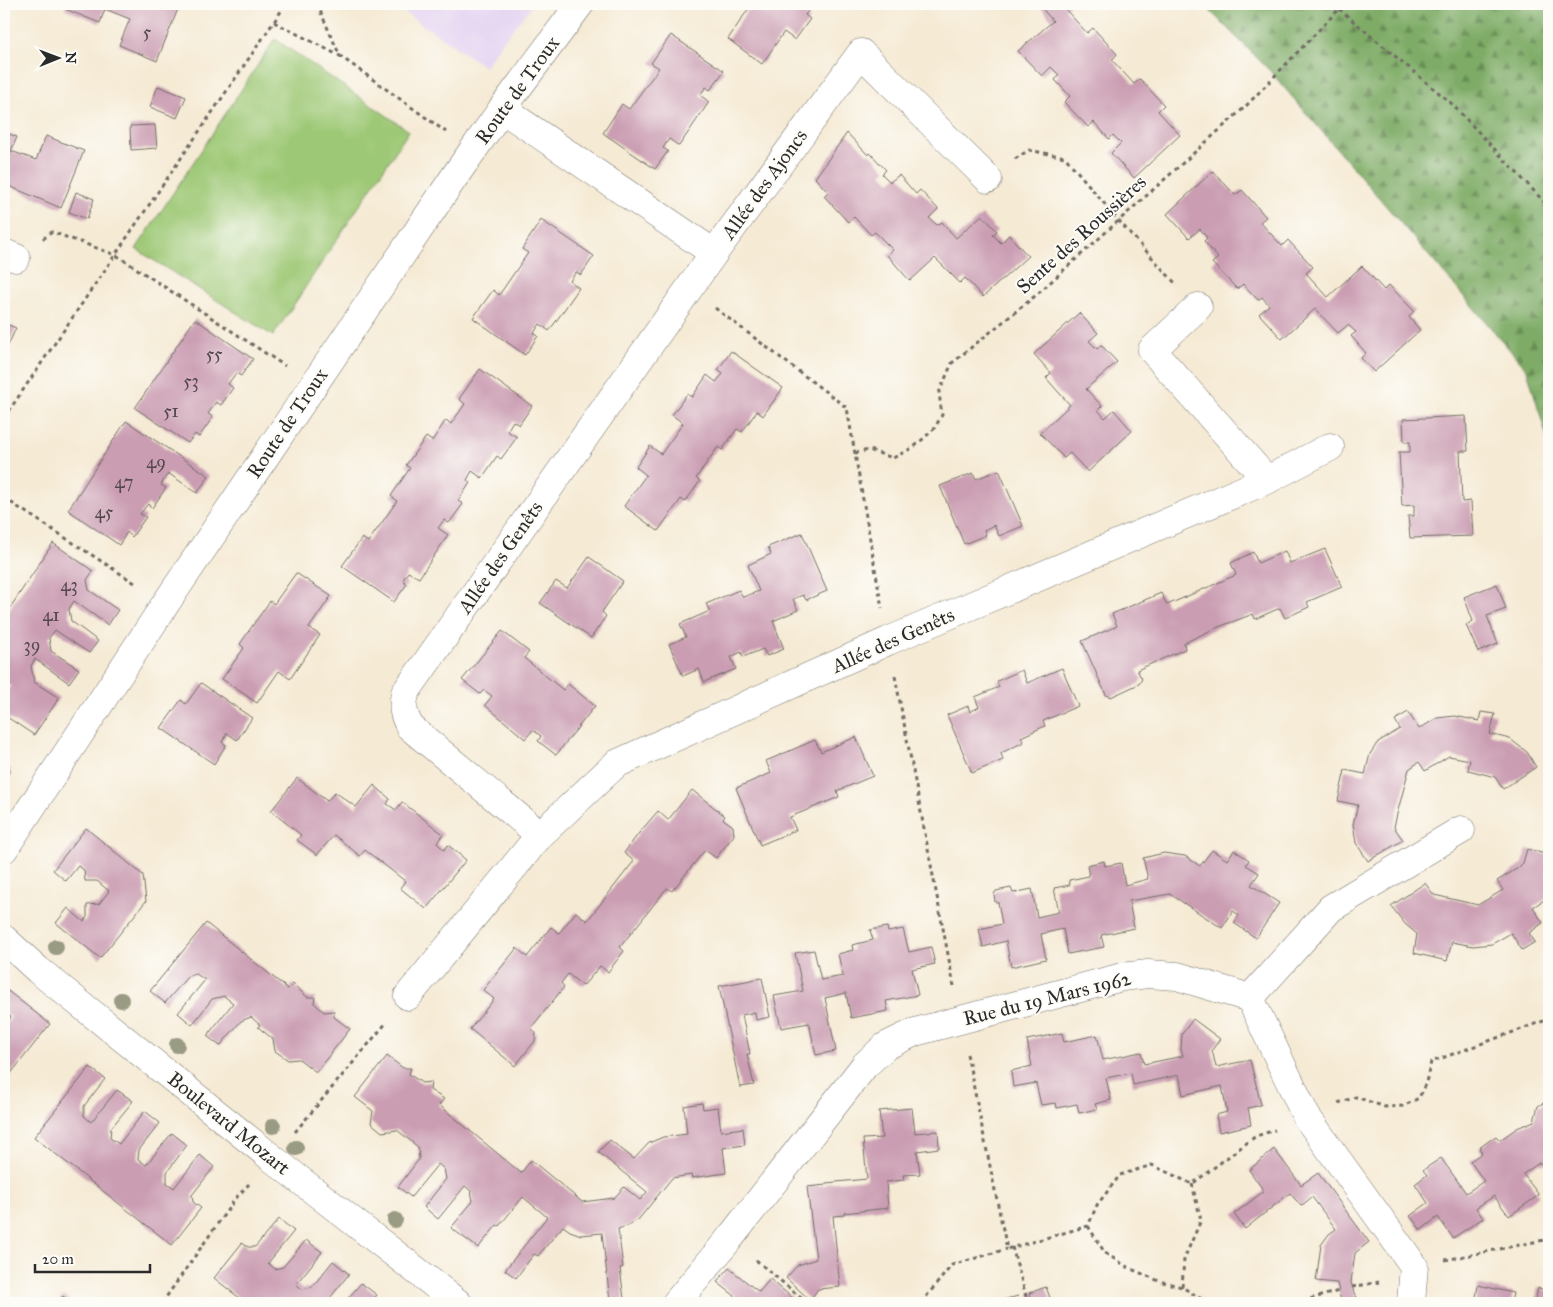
<svg xmlns="http://www.w3.org/2000/svg" width="1553" height="1307" viewBox="0 0 1553 1307" font-family="'IM FELL Great Primer',serif">
	<defs>
		<pattern id="forest-firs" width="22" height="20" patternUnits="userSpaceOnUse" patternTransform="scale(1.25)"><rect width="22" height="20" fill="#7eac66"/><path d="M5 1l3.5 6h-7zM16 11l3.5 6h-7z" fill="#678c54"/></pattern>
	</defs>
	<rect width="100%" height="100%" fill="#fdfcf7"/>
	<filter id="ink" filterUnits="userSpaceOnUse"><feTurbulence type="fractalNoise" baseFrequency=".02" numOctaves="2"/><feDisplacementMap in="SourceGraphic" scale="10" xChannelSelector="R" yChannelSelector="G"/><feConvolveMatrix kernelMatrix="1 2 1 2 8 2 1 2 1" color-interpolation-filters="sRGB"/></filter>
	<filter id="wash" filterUnits="userSpaceOnUse"><feTurbulence type="fractalNoise" baseFrequency=".0096" numOctaves="4" result="noise"/><feDisplacementMap in="SourceGraphic" scale="20" xChannelSelector="R" yChannelSelector="G"/><feGaussianBlur stdDeviation="1.12" result="paint"/><feColorMatrix in="noise" values="0 0 0 0 0 0 0 0 0 0 0 0 0 0 0 0 0 1.4 0 .05"/><feComposite in="paint" operator="in"/></filter>
	<g filter="url(#wash)">
		<rect width="100%" height="100%" fill="#f5ead4"/>
		<path fill="#e4d3f2" d="M392 4H533L503 41 485 67Z"/>
		<path fill="url(#forest-firs)" stroke="#546c48" d="M1203 4H1549V444L1527 370 1270 71Z"/>
		<path fill="#9dc875" stroke="#647a50" d="M275 39 409 131 273 336 136 249Z"/>
		<g id="blocks">
			<g fill="#ca9db2">
				<path d="M67 4H180L157 61 119 45 130 19 105 9 100 23 65 9Z"/>
				<path d="M744 4H813L805 15 810 19 795 40 784 32 762 64 728 39 749 8Z"/>
				<path d="M1038 4H1071L1065 9 1087 33 1093 28 1117 54 1112 60 1134 84 1140 79 1164 105 1158 111 1180 135 1134 178 1111 153 1121 143 1113 135 1109 139 1094 122 1088 127 1064 102 1070 96 1055 80 1059 75 1051 67 1042 76 1018 51 1053 21Z"/>
				<path d="M671 35 724 71 710 90 706 87 700 95 709 102 679 146 669 139 663 148 668 151 655 169 603 133 622 104 629 109 659 68 651 63Z"/>
				<path d="M158 86 186 97 177 118 150 107Z"/>
				<path d="M155 125 157 148 131 150 130 126Z"/>
				<path d="M4 132 17 137 11 151 36 160 46 136 84 151 61 208 4 184Z"/>
				<path d="M847 133 868 155 870 153 886 170 882 174 890 182 899 175 916 194 920 190 938 209 929 218 937 225 942 222 956 238 982 215 997 231 993 235 1001 243 1009 235 1028 256 983 297 965 278 960 283 935 258 910 281 887 255 893 250 875 232 871 235 854 217 848 222 824 196 828 192 815 178Z"/>
				<path d="M1213 171 1235 195 1242 190 1266 217 1260 222 1282 246 1288 240 1313 267 1306 273 1328 297 1362 266 1384 290 1389 285 1414 311 1409 317 1420 330 1374 372 1361 358 1366 353 1351 336 1356 332 1348 325 1338 333 1315 309 1282 339 1259 314 1269 305 1262 297 1258 300 1243 284 1237 289 1212 263 1218 258 1204 241 1207 238 1200 229 1189 238 1167 214Z"/>
				<path d="M76 192 94 199 87 219 69 212Z"/>
				<path d="M541 220 594 256 581 275 576 272 570 281 579 288 564 310 549 331 540 324 534 333 538 336 525 355 473 318 493 290 499 295 528 253 522 249Z"/>
				<path d="M1079 313 1098 333 1089 341 1097 349 1101 345 1117 362 1086 389 1102 406 1098 410 1105 418 1114 410 1132 431 1088 472 1070 453 1064 458 1040 433 1070 405 1046 378 1051 373 1034 354Z"/>
				<path d="M195 319 253 359 241 376 236 373 228 384 233 388 221 405 216 402 208 414 213 417 199 437 195 434 188 443 135 408Z"/>
				<path d="M4 323 16 328 4 354Z"/>
				<path d="M731 351 783 388 763 416 757 411 742 432 737 429 722 450 718 447 696 478 700 481 685 502 681 499 658 531 624 506 646 475 636 467 650 446 661 454 683 423 672 415 687 394 692 397 707 375 716 382 723 374 718 370Z"/>
				<path d="M480 369 532 406 519 425 513 421 507 431 517 437 501 459 497 456 482 478 472 471 467 480 470 483 458 501 463 504 449 523 444 520 438 528 448 535 419 578 408 572 403 580 407 584 394 602 342 566 362 538 368 542 383 521 397 501 391 496 410 468 406 465 426 437 432 441 446 420 451 424 465 404 459 399Z"/>
				<path d="M1466 416 1468 451H1460L1462 502 1471 501 1473 536 1410 538 1408 516H1414V505L1402 506 1399 452H1410V442H1404L1403 419Z"/>
				<path d="M126 421 209 476 197 493 168 473 161 485 166 488 152 508 148 504 140 514 146 517 132 537 127 532 119 545 68 510Z"/>
				<path d="M999 470 1023 526 999 536 994 525 984 530 986 535 964 544 940 486 973 473 976 479Z"/>
				<path d="M802 533 827 591 806 600 803 595 793 599 798 610 773 621 784 649 767 656 763 649 743 657 741 652 731 657 736 669 704 682 699 669 683 676 669 644 686 637 680 624 710 611 706 604 739 590 743 597 759 591 748 565 771 554 768 547Z"/>
				<path d="M53 543 93 571 87 580 89 590 118 610 108 625 74 601 69 609 71 621 98 641 89 653 55 630 49 638 51 651 79 669 69 683 35 659 31 666 34 682 59 698 34 735 4 715V696L11 685 4 680V617Z"/>
				<path d="M1325 549 1342 587 1307 602 1309 607 1285 618 1280 608 1255 619 1253 614 1216 628 1184 643 1185 649 1137 670 1142 679 1139 684 1111 697 1106 695 1082 641 1117 626 1112 614 1161 593 1167 605 1236 575 1231 563 1253 552 1258 563 1285 551 1290 563Z"/>
				<path d="M589 557 623 581 602 612 606 616 591 638 540 603 556 581 567 588Z"/>
				<path d="M296 573 331 596 309 628 320 635 290 679 279 671 257 703 222 679 244 648 240 644 255 622 270 601 274 604Z"/>
				<path d="M1497 584 1506 609 1487 616 1498 644 1478 652 1466 625 1473 621 1464 597Z"/>
				<path d="M502 631 529 652 524 658 563 690 568 684 595 706 556 755 538 741 541 736 533 730 525 739 485 705 492 696 484 690 480 694 462 680Z"/>
				<path d="M1062 668 1078 706 1043 721 1045 726 1021 737 1024 742 1001 753 1003 760 972 773 947 715 968 706 970 712 979 707 975 697 999 687 997 681 1022 670 1027 683Z"/>
				<path d="M201 683 252 718 237 740 227 733 222 742 226 745 214 764 161 728 181 700 186 704Z"/>
				<path d="M1408 712 1419 729 1437 718 1455 716 1479 721 1481 712 1495 714 1490 734 1510 739 1527 752 1536 767 1503 789 1495 777 1468 770 1470 760 1449 756 1425 771 1419 762 1409 769 1397 814 1394 827 1403 840 1368 861 1356 843 1353 824 1358 805 1338 801 1345 770 1365 774 1370 754 1378 742 1400 729 1395 720Z"/>
				<path d="M856 737 873 776 837 791 839 797 790 817 796 830 760 845 736 788 771 773 766 761 815 740 821 752Z"/>
				<path d="M4 764 11 770 4 779Z"/>
				<path d="M297 778 327 801 335 792 356 807 374 785 390 799 387 804 396 810 402 802 443 834 437 843 444 850 448 845 466 860 426 909 400 888 405 881 365 850 360 856 334 835 317 855 297 840 301 835 271 811Z"/>
				<path d="M692 790 725 816 723 819 733 826 734 835 716 858 705 850 672 891 667 888 620 947 624 951 608 972 600 966 583 986 568 974 561 983 564 987 531 1028 536 1033 535 1041 515 1066 470 1029 494 999 483 990 517 948 527 957 551 927 559 933 576 912 587 921 634 861 624 853 639 833 658 811 668 820Z"/>
				<path d="M86 828 143 875 146 901 100 958 56 923 68 908 84 922 87 917V905L99 904 109 891 97 881H85L84 870 78 866 66 881 53 870Z"/>
				<path d="M1527 849 1549 855V897L1533 907 1543 923 1529 933 1535 942 1522 950 1511 933 1492 944 1473 946 1452 942 1447 961 1414 953 1417 934 1405 924 1391 906 1425 883 1434 895 1478 905 1503 890 1497 881 1518 868 1523 863Z"/>
				<path d="M1212 850 1227 860 1234 850 1249 860 1246 865 1259 873 1251 885 1279 903 1256 938 1234 923 1239 915 1233 911 1222 928 1170 894 1129 901 1134 928 1101 935 1104 947 1068 954 1063 929 1041 934 1046 959 1011 967 1006 941 983 947 979 929 1002 924 998 902H995L994 894 996 891 1011 888 1013 893 1032 889 1037 917 1059 912 1054 888 1070 885 1069 880 1089 876 1087 865 1104 861 1105 866 1121 863 1125 885 1148 879 1143 858 1164 853 1185 856 1200 866Z"/>
				<path d="M206 923 288 989 293 984 307 997H315L314 1003 324 1012 334 1011V1017L350 1029 316 1072 299 1059 288 1060 275 1051 273 1039 258 1027 260 1025 251 1017 241 1021 220 1046 207 1036 233 1003 224 996 212 999 192 1025 178 1013 205 980 196 974 188 976 165 1003 150 991Z"/>
				<path d="M887 927 888 932 903 929 909 952 931 947 935 964 912 969 918 995 886 1001 888 1011 851 1018 846 993 825 998 836 1051 816 1055 809 1023 781 1028 774 996 803 991 795 953 814 950 821 980 843 976 838 954 853 950 852 945 873 940 870 930Z"/>
				<path d="M762 978 770 1017 756 1020 755 1012 742 1015 750 1054H747L754 1085 740 1087 719 986Z"/>
				<path d="M4 988 50 1024 5 1081 4 1082V1024L7 1023 11 1017 4 1011Z"/>
				<path d="M1193 1019 1220 1039 1212 1050 1216 1067 1250 1060 1261 1105 1248 1108 1251 1125 1219 1132 1216 1115 1227 1112 1222 1086 1183 1095 1179 1075 1133 1085 1131 1073 1106 1078 1111 1100 1095 1104 1097 1109 1079 1113 1077 1104 1057 1108 1056 1103 1041 1105 1036 1083 1013 1087 1011 1071 1032 1066 1027 1040 1062 1033 1064 1042 1097 1035 1103 1060 1141 1052 1144 1064 1183 1056 1181 1049 1182 1034Z"/>
				<path d="M387 1056 403 1068H411L409 1074 422 1083 431 1082 430 1090 444 1099 439 1105 521 1173 531 1160 582 1202 614 1198 624 1187 640 1200 647 1192 646 1191 598 1152 610 1140 634 1159 649 1143 663 1137 687 1134 684 1106 702 1103 703 1109 718 1107 721 1131 743 1128 745 1145 723 1148 726 1173 692 1178 691 1175 672 1178 638 1220 627 1226 618 1229 623 1267 620 1268 624 1299 610 1301 602 1233 581 1235 570 1231 563 1226 538 1256 534 1254 516 1278 505 1270 547 1217 523 1197 499 1226 497 1225 478 1248 451 1228 473 1201 471 1191 465 1186 438 1219 424 1207 446 1179 444 1169 438 1164 411 1197 398 1187 419 1159 418 1147 397 1130 382 1132 376 1127 371 1123 373 1111 355 1097Z"/>
				<path d="M90 1067 105 1079 84 1106V1116L91 1122 117 1090 133 1101 111 1128 110 1138 119 1144 145 1111 160 1123 139 1150 138 1159 146 1165 172 1133 187 1145 167 1172V1183L174 1188 200 1155 214 1167 192 1195 193 1202 201 1208 172 1245 34 1137Z"/>
				<path d="M1545 1102 1549 1103V1164L1539 1163 1523 1174 1539 1195 1509 1216 1494 1196 1476 1208 1483 1218 1453 1238 1438 1217 1421 1230 1410 1216 1428 1203 1415 1184 1427 1175 1423 1170 1441 1158 1466 1193 1484 1181 1470 1161 1482 1153 1479 1148 1496 1136 1500 1140 1517 1128 1534 1121 1538 1106Z"/>
				<path d="M912 1108 915 1133 938 1131 939 1148 917 1151 920 1174 903 1175 904 1180 886 1182 888 1208 844 1213V1215L833 1216 840 1287 818 1289 810 1300 786 1278 798 1265 816 1259 807 1187 826 1185V1183L867 1179 863 1139 882 1138 879 1111Z"/>
				<path d="M1274 1149 1301 1185 1318 1173 1369 1242 1355 1253 1351 1282 1354 1293 1361 1303H1337L1341 1301 1337 1283 1316 1281 1321 1245 1329 1234 1336 1229 1312 1197 1301 1206 1290 1193 1245 1229 1234 1214 1264 1191 1249 1170Z"/>
				<path d="M279 1219 294 1231 268 1263 275 1269 283 1267 306 1240 322 1252 296 1284 302 1289 312 1287 333 1261 349 1274 326 1303H246L214 1278 242 1243 248 1247H255Z"/>
				<path d="M729 1268 759 1292 770 1279 795 1300 793 1303H744L717 1282Z"/>
				<path d="M361 1283 377 1295 370 1303H344Z"/>
				<path d="M1478 1285 1513 1293 1511 1303H1475Z"/>
				<path d="M1046 1287 1052 1303H1032L1029 1293Z"/>
				<path d="M1538 1288 1549 1291V1303H1535Z"/>
				<path d="M63 1296 72 1303H57Z"/>
				<path d="M1018 1296 1020 1303H1000V1301Z"/>
			</g>
		</g>
	</g>
	<g filter="url(#ink)">
		<use href="#blocks" fill-opacity="0" stroke="#726e66" stroke-width="1"/>
		<g fill="none" stroke-linecap="round" stroke-linejoin="round">
			<defs>
				<g id="minor">
					<path d="M502 109 714 253"/>
					<path d="M988 179 861 53 714 253 405 693C402 708 403 714 410 727L540 835 616 764 888 641 1267 480 1152 350 1198 307"/>
					<path d="M4 253 16 258"/>
					<path d="M1267 480 1330 447"/>
					<path d="M4 849 166 603 457 173 502 109 580 4"/>
					<path d="M408 996 540 835"/>
					<path d="M1250 998 1331 908 1461 830"/>
					<path d="M676 1303 730 1238 865 1065 886 1046 915 1032 1122 977 1148 974 1177 976 1250 998 1306 1116 1414 1266 1411 1303"/>
				</g>
				<path id="tertiary" d="M4 939 38 970 273 1159 458 1303"/>
			</defs>
			<use href="#minor" stroke="#726e66" stroke-width="29"/>
			<use href="#tertiary" stroke="#726e66" stroke-width="29"/>
			<g stroke="#726e66" stroke-width="3" stroke-dasharray="4 4" stroke-linecap="butt">
				<path d="M317 4 340 56 446 132"/>
				<path d="M1333 4 1451 103 1549 207"/>
				<path d="M274 22 340 56"/>
				<path d="M1015 159 1029 150 1065 157 1119 221 1175 283"/>
				<path d="M43 239 52 232 116 255 285 366"/>
				<path d="M715 308 847 408 882 608"/>
				<path d="M4 418 286 4"/>
				<path d="M855 453 869 450 893 458 914 447 934 429 942 415 939 393 952 363 1035 296 1245 107 1339 9"/>
				<path d="M4 498 138 585"/>
				<path d="M895 676 954 986"/>
				<path d="M967 1054 1007 1249 1088 1226 1097 1205 1120 1175 1152 1165 1192 1184 1256 1136 1275 1130"/>
				<path d="M1338 1103 1356 1097 1385 1107 1403 1106 1419 1098 1426 1082 1431 1062 1549 1019"/>
				<path d="M295 1132 387 1022"/>
				<path d="M1088 1226 1105 1253 1129 1268 1159 1281 1182 1287 1208 1303"/>
				<path d="M1012 1247 1028 1303"/>
				<path d="M756 1260 807 1303"/>
				<path d="M1445 1260 1549 1239"/>
				<path d="M1182 1287 1184 1259 1201 1220 1192 1184"/>
				<path d="M1352 1287 1379 1282"/>
				<path d="M162 1303 235 1199 249 1184"/>
				<path d="M921 1303 952 1265 1007 1249"/>
				<path d="M1295 1303 1339 1291"/>
			</g>
			<use href="#minor" stroke="#fff" stroke-width="28"/>
			<use href="#tertiary" stroke="#fff" stroke-width="28"/>
		</g>
		<g fill="#999b83">
			<circle cx="56" cy="947" r="8"/>
			<circle cx="121" cy="1000" r="8"/>
			<circle cx="177" cy="1045" r="8"/>
			<circle cx="273" cy="1126" r="8"/>
			<circle cx="296" cy="1148" r="8"/>
			<circle cx="395" cy="1220" r="8"/>
		</g>
	</g>
	<g text-anchor="middle" dominant-baseline="central" stroke-width="4" stroke-linejoin="round" paint-order="stroke">
		<g font-size="18" fill="#53484d">
			<text x="147" y="32">5</text>
			<text x="214" y="354">55</text>
			<text x="191" y="381">53</text>
			<text x="171" y="411">51</text>
			<text x="156" y="462">49</text>
			<text x="124" y="482">47</text>
			<text x="104" y="512">45</text>
			<text x="69" y="585">43</text>
			<text x="51" y="615">41</text>
			<text x="32" y="645">39</text>
		</g>
		<g font-size="20" fill="#2b2b2b" stroke="#fdfcf7">
			<text transform="translate(517 90) rotate(-54)">Route de Troux</text>
			<text transform="translate(764 184) rotate(-54)">Allée des Ajoncs</text>
			<text transform="translate(1081 234) rotate(-42)">Sente des Roussières</text>
			<text transform="translate(287 423) rotate(-56)">Route de Troux</text>
			<text transform="translate(500 557) rotate(-55)">Allée des Genêts</text>
			<text transform="translate(893 640) rotate(-24)">Allée des Genêts</text>
			<text transform="translate(1047 998) rotate(-14)">Rue du 19 Mars 1962</text>
			<text transform="translate(229 1123) rotate(39)">Boulevard Mozart</text>
		</g>
	</g>
	<rect width="1553" height="1307" fill="none" stroke="#fdfcf7" stroke-width="20"/>
	<g transform="translate(58 58) rotate(89)" stroke="#fdfcf7" stroke-width="4" paint-order="stroke">
	<path d="M0-4L9 19L0 12L-9 19Z" fill="#2b2b2b"/>
	<text y="-8" font-size="14" font-weight="bold" text-anchor="middle" fill="#2b2b2b">N</text>
	</g>
	<path d="M35 1264v8h115v-8" fill="none" stroke="#2b2b2b" stroke-width="2.5"/>
	<text x="42" y="1264" font-size="15" fill="#2b2b2b" stroke="#fdfcf7" stroke-width="4" paint-order="stroke">20 m</text>
</svg>
